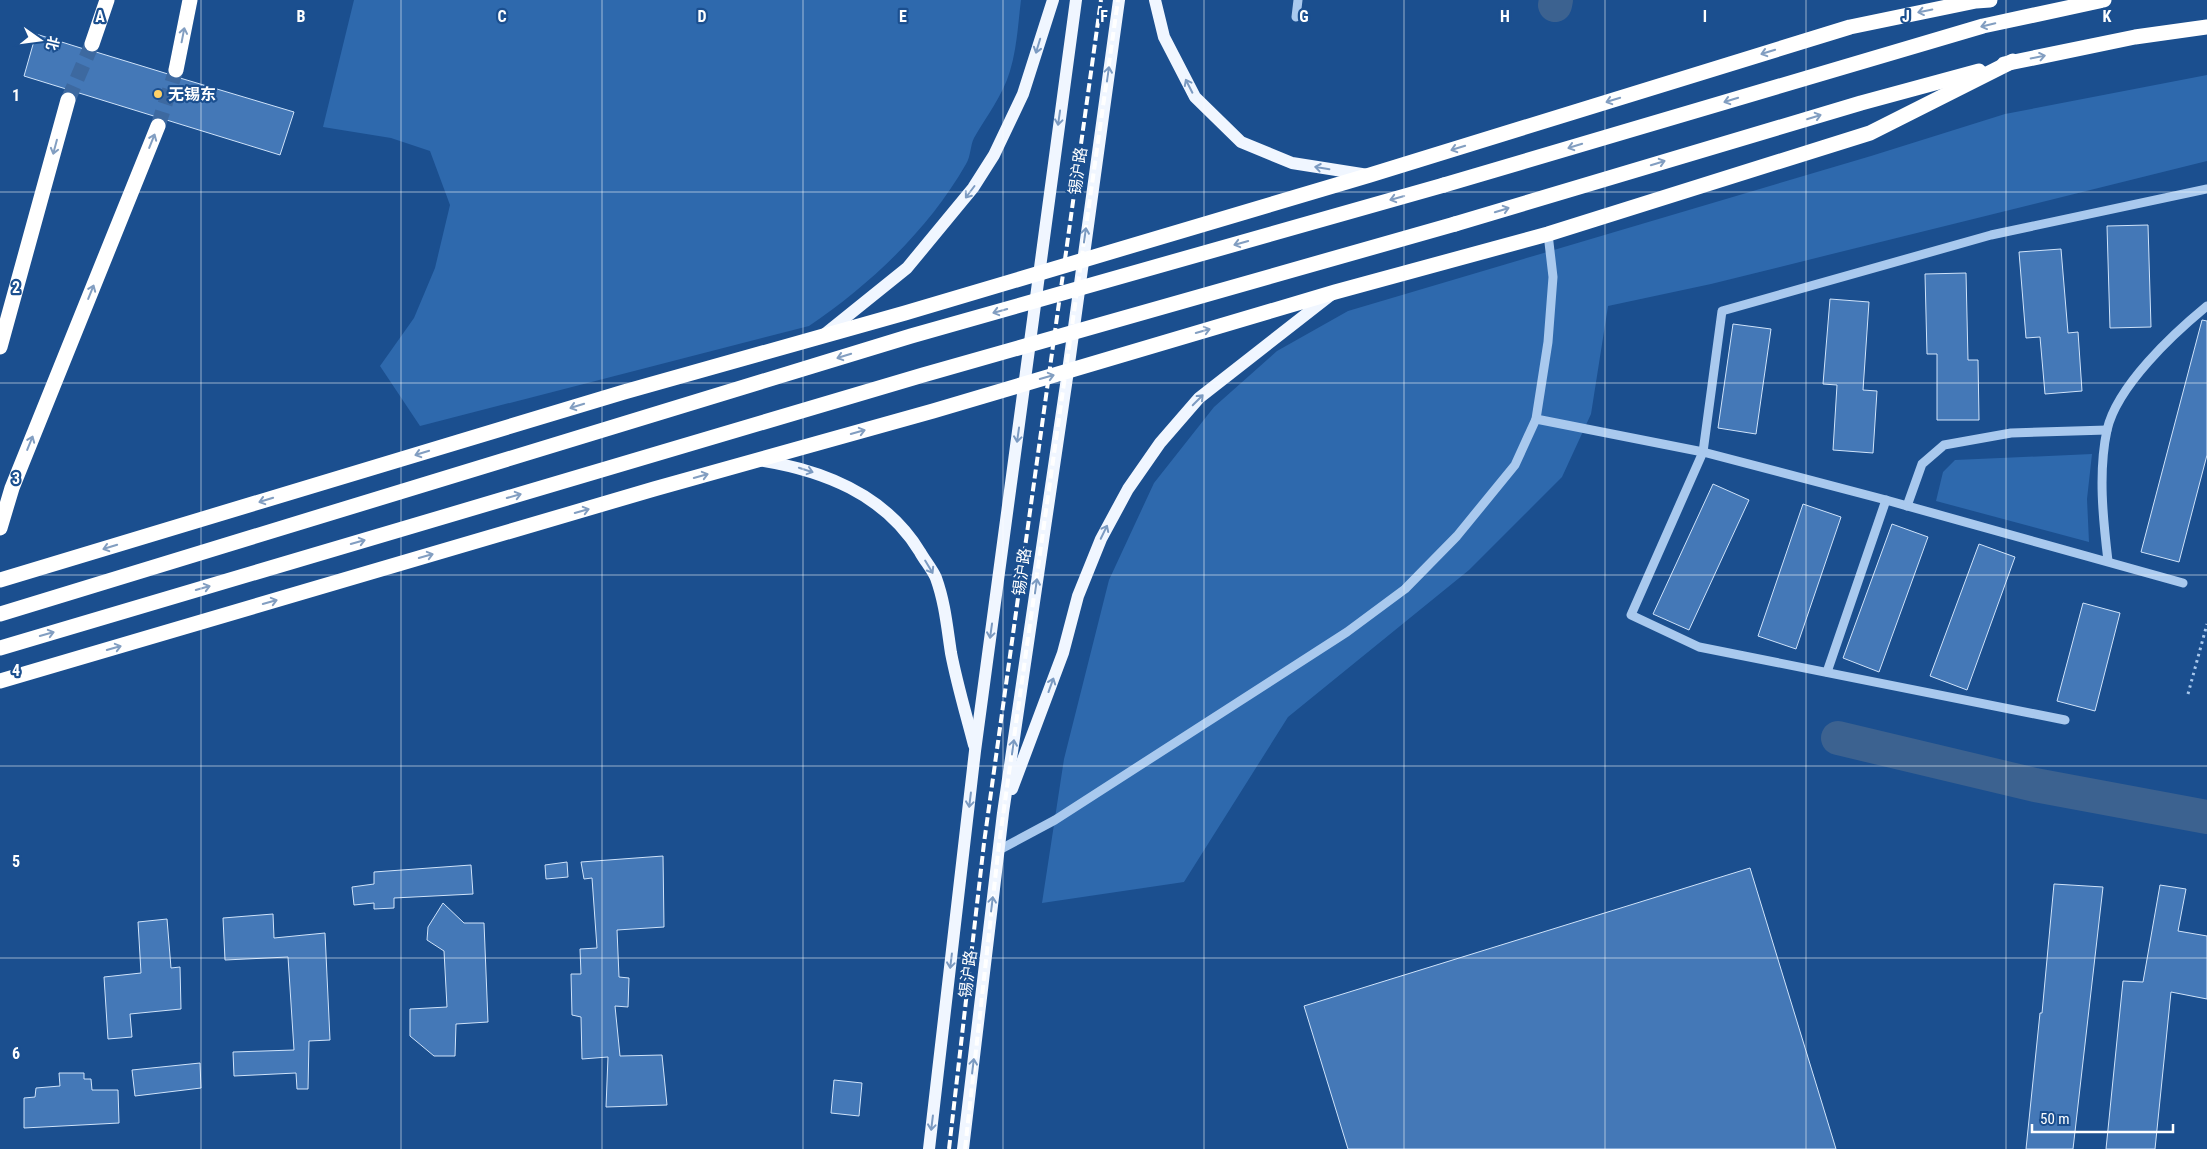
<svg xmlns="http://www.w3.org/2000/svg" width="2207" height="1149" viewBox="0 0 2207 1149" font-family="'Roboto Condensed','Noto Sans SC',sans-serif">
	<rect width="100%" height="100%" fill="#1b4f8f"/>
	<g fill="#2e69ad">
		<path d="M354 0H1021C1018 24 1017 48 1010 71 1003 95 986 117 974 138 970 146 971 156 966 164 929 229 871 284 809 326L420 426 380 366 414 318 435 268 450 205 430 151 391 138 323 127Z"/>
		<path d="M2207 75V161L1711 284 1608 306 1591 414 1562 477 1469 570 1288 717 1184 882 1042 903 1064 759 1109 580 1154 483 1214 407 1277 351 1348 311 1871 156 2005 114Z"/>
		<path d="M2092 454 2087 499 2089 542 1936 501 1943 472 1955 460Z"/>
	</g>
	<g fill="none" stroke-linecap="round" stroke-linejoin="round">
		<g stroke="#3c6290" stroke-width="34">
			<path d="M1555 5 1556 0"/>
			<path d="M1838 738 2035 785 2207 817"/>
		</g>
	</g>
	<g fill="#4478b7" stroke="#cfe3fa">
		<path d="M36 34 84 49 89 53 96 52 168 74 174 79 180 78 294 112 280 155 24 76Z"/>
		<path d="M2148 225 2151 327 2110 328 2107 226Z"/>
		<path d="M2061 249 2068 333 2078 332 2082 391 2045 394 2040 337 2026 338 2019 252Z"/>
		<path d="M1966 273 1968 360H1978L1979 420H1937V354H1927L1925 274Z"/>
		<path d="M1830 299 1869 302 1863 390 1877 391 1873 453 1833 450 1837 385 1823 384Z"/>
		<path d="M2202 320 2207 321V455L2179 562 2141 552Z"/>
		<path d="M1733 324 1771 329 1756 434 1718 428Z"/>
		<path d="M1713 484 1749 500 1689 630 1653 614Z"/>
		<path d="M1803 504 1841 517 1796 649 1758 636Z"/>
		<path d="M1892 524 1928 537 1879 672 1843 658Z"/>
		<path d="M1979 544 2015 557 1967 690 1930 676Z"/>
		<path d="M2083 603 2120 613 2095 711 2057 701Z"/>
		<path d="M663 856 664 927 617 930 619 977 629 978 628 1007 615 1006 620 1056 662 1055 667 1105 606 1107 608 1057 582 1059 581 1017 572 1015 571 974H581L580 949 597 948 592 878 584 879 581 862Z"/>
		<path d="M567 862 568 877 546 879 545 865Z"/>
		<path d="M471 865 473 894 394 898V908L374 909V903L354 905 352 887 374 884V872Z"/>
		<path d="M1750 868 1836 1149H1348L1304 1006Z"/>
		<path d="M2054 884 2103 887 2073 1149H2026L2040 1013H2042Z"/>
		<path d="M2160 885 2186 889 2178 931 2207 936V999L2171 992 2155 1149H2106L2123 981 2143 982Z"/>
		<path d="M443 903 464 923H484L488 1022 456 1024 455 1056H434L410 1036V1009L447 1007 444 951 427 940 428 927Z"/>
		<path d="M273 914 274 938 325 933 330 1040 309 1041 308 1089H297L296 1073 234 1076 233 1052 294 1050 288 957 225 960 223 918Z"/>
		<path d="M167 919 171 968 180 967 181 1009 130 1014 132 1037 108 1039 104 977 141 973 138 922Z"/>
		<path d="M200 1063 201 1088 135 1096 132 1070Z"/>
		<path d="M59 1073H84V1079H91L92 1090H118L119 1123 24 1128V1098L35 1097 36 1088 60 1086Z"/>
		<path d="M834 1080 862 1083 859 1116 831 1113Z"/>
	</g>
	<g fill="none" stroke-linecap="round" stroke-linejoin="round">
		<g stroke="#3d69a0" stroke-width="15" stroke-dasharray="15 8" stroke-linecap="butt">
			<path d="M68 100 92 44"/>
			<path d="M158 126 176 70"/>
		</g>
		<path stroke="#a9c9ee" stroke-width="3" stroke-dasharray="2.5 4" stroke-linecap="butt" d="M2188 694 2207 624"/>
		<g stroke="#a9c9ee" stroke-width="9">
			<path d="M1296 17 1298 0"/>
			<path d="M1536 419 1703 452 1886 500 2183 583"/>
			<path d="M1907 506 1922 464 1944 445 2011 433 2107 430"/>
			<path d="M2108 561C2103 519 2098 472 2107 430 2117 386 2173 334 2207 306"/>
			<path d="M1827 672 1886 500"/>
			<path d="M2065 720 1699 647 1631 615 1703 452 1722 311 1991 235 2207 189"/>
			<path d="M999 850 1055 820 1347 632 1405 589 1457 536 1515 465 1536 419 1548 342 1553 277 1548 234"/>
		</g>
		<g stroke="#f0f6ff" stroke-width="12">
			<path d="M1155 0 1164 37 1195 97 1241 142 1292 163 1368 175"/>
			<path d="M825 334 907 268 973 188 994 155 1023 94 1053 0"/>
			<path d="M758 460C823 470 885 494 920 552 925 561 932 569 936 578 945 603 947 627 951 653 957 684 966 714 974 745"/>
			<path d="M1012 789 1063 653 1078 596 1101 539 1128 489 1160 443 1199 398 1332 294"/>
			<path d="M929 1149 975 751 1076 0"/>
			<path d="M963 1149 1003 813 1068 371 1119 0"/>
		</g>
		<g stroke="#fff" stroke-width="15">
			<path d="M92 44 107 0"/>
			<path d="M2004 64 2135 37 2207 27"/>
			<path d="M176 70 190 0"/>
			<path d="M1444 185 1983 26 2104 0"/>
			<path d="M1455 224 1861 103 1979 71"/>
			<path d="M0 347 68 100"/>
			<path d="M0 528 12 488 158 126"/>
			<path d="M0 580 624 392 905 313 1370 175 1850 27 1976 1 1990 0"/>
			<path d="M0 681 654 489 933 411 1335 292 1548 234 1870 133 2013 61"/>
		</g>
		<g stroke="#fff" stroke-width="4" stroke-dasharray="9 4" stroke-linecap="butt">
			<path d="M949 1149 984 843 1101 0"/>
			<path d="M965 1149 999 844 1118 0"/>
		</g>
		<g stroke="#fff" stroke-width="15">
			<path d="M0 614 911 336 1444 185"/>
			<path d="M0 648 923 375 1455 224"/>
		</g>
	</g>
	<defs><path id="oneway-shaft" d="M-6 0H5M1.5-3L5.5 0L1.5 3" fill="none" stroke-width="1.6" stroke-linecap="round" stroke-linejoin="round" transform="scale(1.25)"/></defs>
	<g stroke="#829ec1">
		<use href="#oneway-shaft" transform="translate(1925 11) rotate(168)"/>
		<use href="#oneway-shaft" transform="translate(1988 25) rotate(167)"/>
		<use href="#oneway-shaft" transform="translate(183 35) rotate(-79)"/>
		<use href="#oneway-shaft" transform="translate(1768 52) rotate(163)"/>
		<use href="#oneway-shaft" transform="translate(2038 57) rotate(-11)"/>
		<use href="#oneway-shaft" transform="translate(1613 100) rotate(163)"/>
		<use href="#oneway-shaft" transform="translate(1731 100) rotate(163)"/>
		<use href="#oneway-shaft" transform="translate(1814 117) rotate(-17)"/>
		<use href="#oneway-shaft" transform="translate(152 141) rotate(-68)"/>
		<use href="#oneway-shaft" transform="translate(1575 146) rotate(163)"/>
		<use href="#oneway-shaft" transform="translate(55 147) rotate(105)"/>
		<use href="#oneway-shaft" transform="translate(1458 148) rotate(163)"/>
		<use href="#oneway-shaft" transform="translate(1658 163) rotate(-17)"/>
		<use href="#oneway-shaft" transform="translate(1397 198) rotate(164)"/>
		<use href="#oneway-shaft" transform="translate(1502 210) rotate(-17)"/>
		<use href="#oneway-shaft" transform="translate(1241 243) rotate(164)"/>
		<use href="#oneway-shaft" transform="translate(91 292) rotate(-68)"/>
		<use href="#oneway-shaft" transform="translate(1000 311) rotate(164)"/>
		<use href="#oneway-shaft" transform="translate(1203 331) rotate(-16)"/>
		<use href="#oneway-shaft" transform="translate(844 356) rotate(163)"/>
		<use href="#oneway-shaft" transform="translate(1047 377) rotate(-16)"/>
		<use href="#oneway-shaft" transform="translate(577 406) rotate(163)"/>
		<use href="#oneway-shaft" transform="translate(858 432) rotate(-16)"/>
		<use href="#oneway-shaft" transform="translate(30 443) rotate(-68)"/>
		<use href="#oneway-shaft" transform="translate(422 453) rotate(163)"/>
		<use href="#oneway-shaft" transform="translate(701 476) rotate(-16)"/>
		<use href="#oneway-shaft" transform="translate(514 496) rotate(-16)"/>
		<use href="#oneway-shaft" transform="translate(266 500) rotate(163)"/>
		<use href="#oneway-shaft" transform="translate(582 511) rotate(-16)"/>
		<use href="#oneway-shaft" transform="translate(358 542) rotate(-16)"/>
		<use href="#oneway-shaft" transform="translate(110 547) rotate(163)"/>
		<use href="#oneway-shaft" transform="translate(426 556) rotate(-16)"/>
		<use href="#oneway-shaft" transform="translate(203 588) rotate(-16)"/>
		<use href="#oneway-shaft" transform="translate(270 602) rotate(-16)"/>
		<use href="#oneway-shaft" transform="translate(47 634) rotate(-16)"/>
		<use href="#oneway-shaft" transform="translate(114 648) rotate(-16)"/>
	</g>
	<g stroke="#7b9ac1">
		<use href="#oneway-shaft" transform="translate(1038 46) rotate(107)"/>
		<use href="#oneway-shaft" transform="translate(1108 74) rotate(-82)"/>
		<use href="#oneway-shaft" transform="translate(1189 86) rotate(-117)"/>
		<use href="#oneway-shaft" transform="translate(1059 118) rotate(98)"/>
		<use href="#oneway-shaft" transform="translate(1322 168) rotate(-171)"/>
		<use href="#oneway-shaft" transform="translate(970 192) rotate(127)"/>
		<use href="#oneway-shaft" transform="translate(1085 235) rotate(-82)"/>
		<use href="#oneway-shaft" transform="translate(1198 400) rotate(-45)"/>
		<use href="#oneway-shaft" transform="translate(1018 435) rotate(98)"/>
		<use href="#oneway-shaft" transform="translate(806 470) rotate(18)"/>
		<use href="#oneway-shaft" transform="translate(1104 532) rotate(-64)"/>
		<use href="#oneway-shaft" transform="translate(929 567) rotate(59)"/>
		<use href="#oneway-shaft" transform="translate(1036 586) rotate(-82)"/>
		<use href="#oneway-shaft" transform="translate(991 631) rotate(98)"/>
		<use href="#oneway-shaft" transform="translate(1051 685) rotate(-70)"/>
		<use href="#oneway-shaft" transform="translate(1013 747) rotate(-82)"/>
		<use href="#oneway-shaft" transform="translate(970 800) rotate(97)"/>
		<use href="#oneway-shaft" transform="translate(992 904) rotate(-83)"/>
		<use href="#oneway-shaft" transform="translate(951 961) rotate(97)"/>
		<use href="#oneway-shaft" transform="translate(973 1066) rotate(-83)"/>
		<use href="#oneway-shaft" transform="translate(932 1123) rotate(97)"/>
	</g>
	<path fill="none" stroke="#fff" stroke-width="1" stroke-opacity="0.55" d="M201 0V1149M401 0V1149M602 0V1149M803 0V1149M1003 0V1149M1204 0V1149M1404 0V1149M1605 0V1149M1806 0V1149M2006 0V1149M0 192H2207M0 383H2207M0 575H2207M0 766H2207M0 958H2207"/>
	<circle fill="#ffd166" stroke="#1b4f8f" stroke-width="2" cx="158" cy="94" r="5"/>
	<g text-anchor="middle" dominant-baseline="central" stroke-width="4.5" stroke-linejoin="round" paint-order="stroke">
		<g font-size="16" font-weight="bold" fill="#fff" stroke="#1b4f8f" text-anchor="start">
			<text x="168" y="94">无锡东</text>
		</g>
		<g font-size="16" fill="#fff" stroke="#1b4f8f">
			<text transform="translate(1078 171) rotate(-82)">锡沪路</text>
			<text transform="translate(1022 572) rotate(-82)">锡沪路</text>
			<text transform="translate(968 974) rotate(-83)">锡沪路</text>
		</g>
	</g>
	<g font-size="16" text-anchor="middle" font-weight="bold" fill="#fff" stroke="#1b4f8f" stroke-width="4.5" stroke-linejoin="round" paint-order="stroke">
		<text x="100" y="22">A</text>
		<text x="301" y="22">B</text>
		<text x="502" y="22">C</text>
		<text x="702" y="22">D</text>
		<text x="903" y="22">E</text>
		<text x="1104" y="22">F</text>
		<text x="1304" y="22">G</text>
		<text x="1505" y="22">H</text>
		<text x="1705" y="22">I</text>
		<text x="1906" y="22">J</text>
		<text x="2107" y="22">K</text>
		<text x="16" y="101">1</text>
		<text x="16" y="293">2</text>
		<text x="16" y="484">3</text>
		<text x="16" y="676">4</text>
		<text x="16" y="867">5</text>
		<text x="16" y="1059">6</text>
	</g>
	<g transform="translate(40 40) rotate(104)" stroke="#1b4f8f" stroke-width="4" paint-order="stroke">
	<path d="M0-4L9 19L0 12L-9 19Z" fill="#ffffff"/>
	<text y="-8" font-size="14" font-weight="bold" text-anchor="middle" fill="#ffffff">北</text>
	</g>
	<path d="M2032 1124v8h141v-8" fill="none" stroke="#ffffff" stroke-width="2.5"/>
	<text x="2040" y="1124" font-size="15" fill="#ffffff" stroke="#1b4f8f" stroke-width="4" paint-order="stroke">50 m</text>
</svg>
